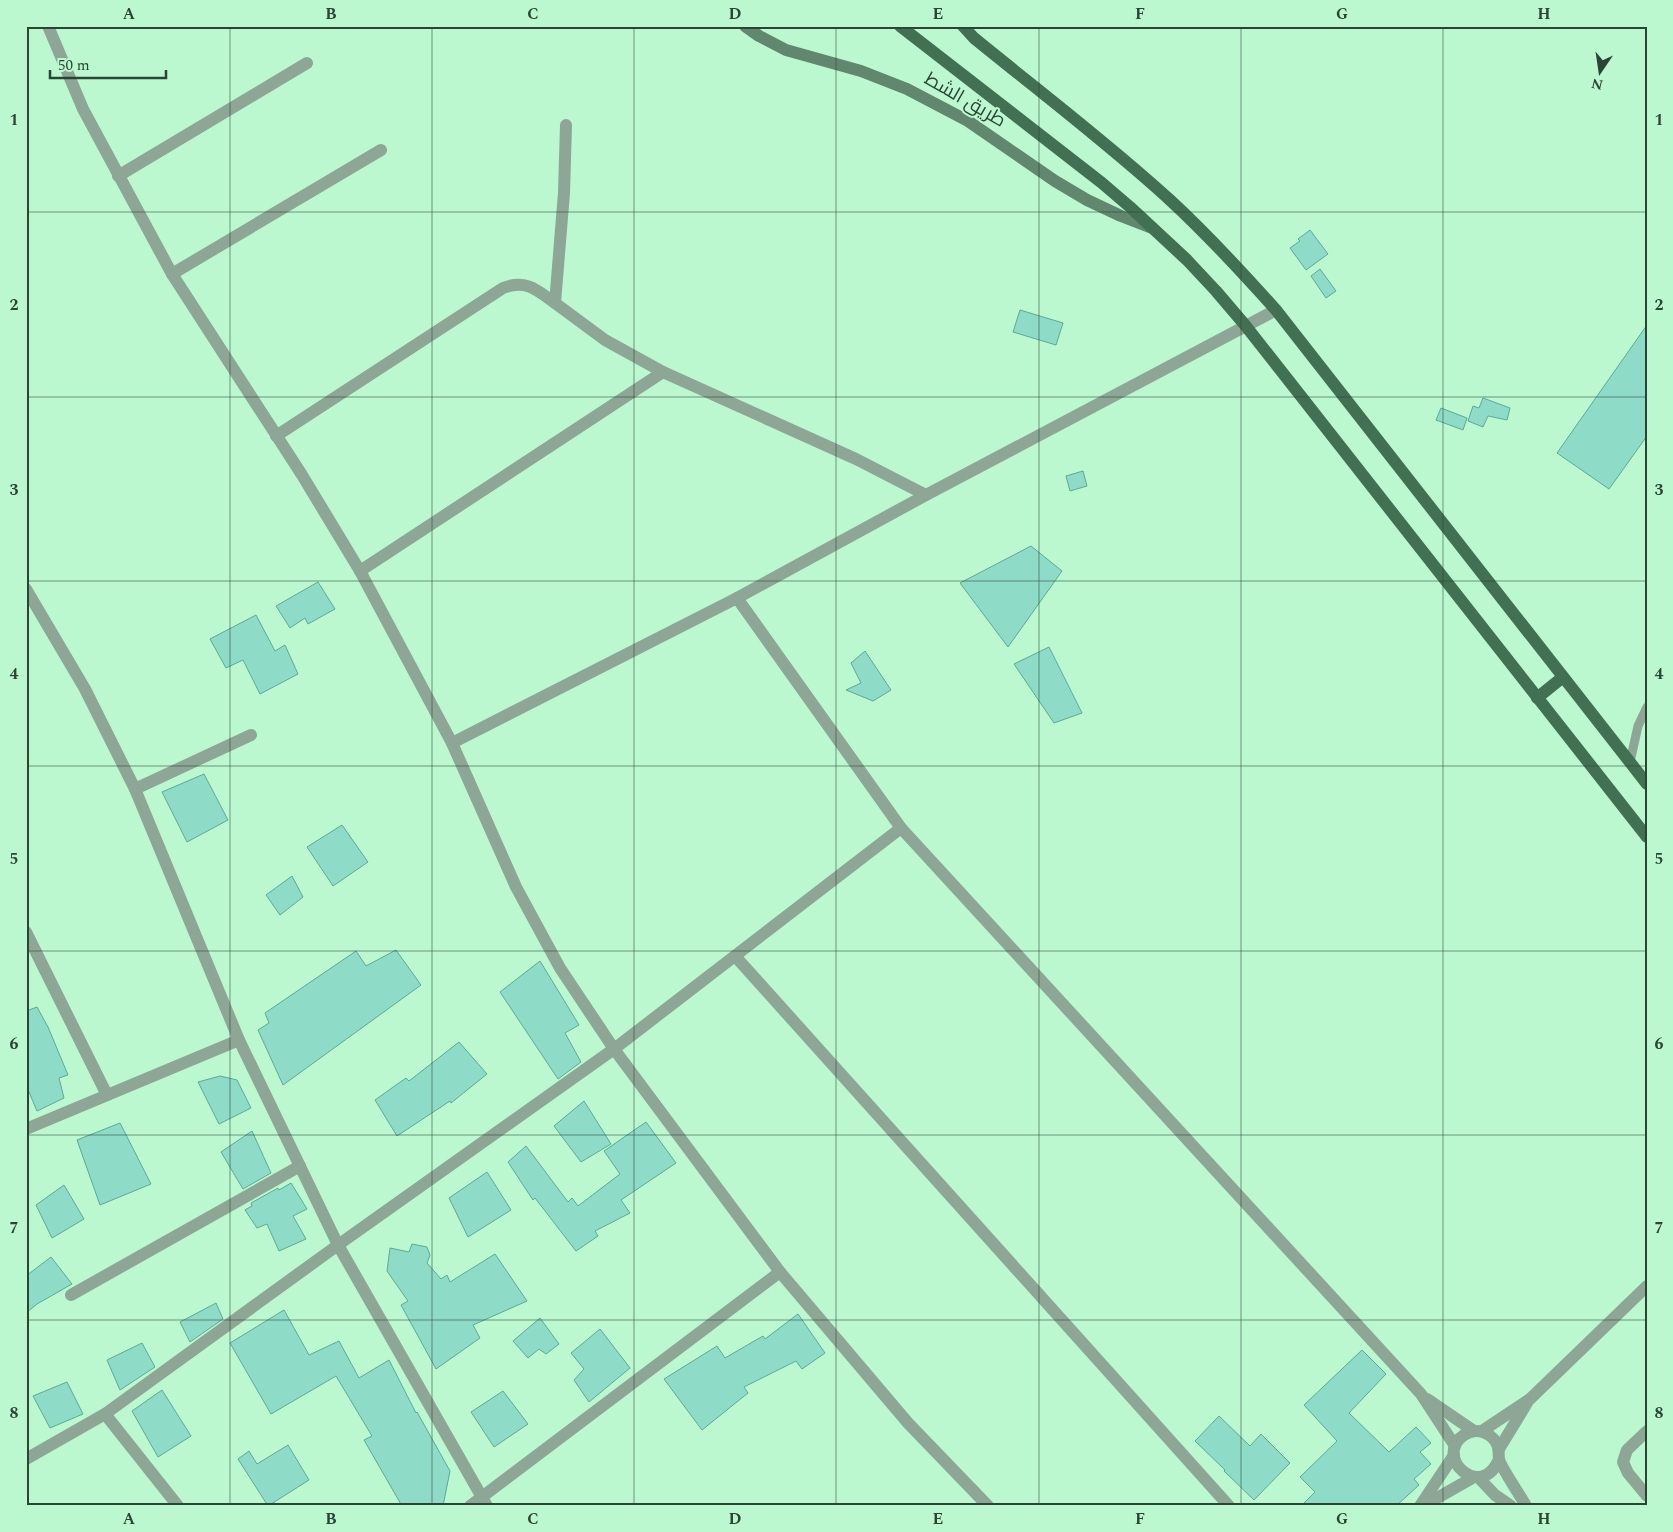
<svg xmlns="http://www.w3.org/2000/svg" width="1673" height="1532" viewBox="0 0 1673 1532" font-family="Spectral,Cairo,serif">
	<rect width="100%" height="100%" fill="#bbf8cf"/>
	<g fill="#8edcc7" stroke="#5caa95">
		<path d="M1310 230 1328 254 1306 270 1290 248 1300 241 1298 239Z"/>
		<path d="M1320 269 1336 291 1326 298 1311 276Z"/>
		<path d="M1020 310 1063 323 1056 345 1013 332Z"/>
		<path d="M1647 325V436L1609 489 1557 453Z"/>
		<path d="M1483 398 1510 408 1507 420 1488 416 1483 427 1468 421 1473 406 1479 408Z"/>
		<path d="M1441 408 1467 418 1463 430 1436 420Z"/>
		<path d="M1083 471 1087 486 1070 491 1066 476Z"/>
		<path d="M1031 546 1062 571 1008 647 960 583Z"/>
		<path d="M318 582 335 609 308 624 305 618 290 628 276 606Z"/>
		<path d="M256 615 275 651 285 645 298 674 260 694 243 660 226 668 210 639Z"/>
		<path d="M1049 647 1082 713 1054 723 1014 664Z"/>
		<path d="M865 651 891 690 873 701 846 690 861 683 851 663Z"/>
		<path d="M204 774 228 820 187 842 162 792Z"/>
		<path d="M342 825 368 862 333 886 307 847Z"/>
		<path d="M292 876 303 897 280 915 266 895Z"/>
		<path d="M396 950 421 985 283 1085 258 1030 269 1023 265 1013 356 951 366 966Z"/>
		<path d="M540 961 579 1025 565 1033 581 1062 558 1079 500 992Z"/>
		<path d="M37 1007 48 1027 68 1075 59 1078 64 1098 37 1111 26 1085V1011Z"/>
		<path d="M459 1042 487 1074 451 1103 450 1101 397 1136 375 1100 406 1078 409 1081Z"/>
		<path d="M220 1076 237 1080 251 1108 219 1124 198 1082Z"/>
		<path d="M584 1101 611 1144 581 1162 554 1126Z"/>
		<path d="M646 1122 676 1163 621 1200 630 1213 595 1231 598 1236 576 1251 535 1198 533 1200 508 1162 526 1146 568 1202 572 1198 578 1206 620 1174 604 1151Z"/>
		<path d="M120 1123 151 1184 100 1205 77 1140Z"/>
		<path d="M252 1131 271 1173 243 1189 221 1152Z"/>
		<path d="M487 1172 511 1210 468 1237 449 1198Z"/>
		<path d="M291 1183 307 1209 293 1216 306 1239 279 1251 267 1224 257 1228 245 1210 252 1206 251 1203 278 1188 279 1190Z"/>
		<path d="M64 1185 84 1219 52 1238 36 1205Z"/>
		<path d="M412 1244 427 1247 430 1255 427 1263 441 1279 447 1275 450 1282 495 1254 527 1301 473 1325 480 1338 436 1369 401 1305 408 1301 387 1271 390 1248 409 1252Z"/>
		<path d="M51 1257 72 1284 37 1304 26 1313V1276Z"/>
		<path d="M216 1303 223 1319 190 1342 180 1322Z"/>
		<path d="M284 1310 309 1355 339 1341 359 1378 389 1360 416 1413 417 1412 450 1471 443 1506H402L364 1440 372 1436 336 1376 271 1414 230 1343Z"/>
		<path d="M798 1314 825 1353 802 1369 796 1361 744 1387 748 1393 702 1430 664 1379 717 1346 725 1358 763 1336 765 1339Z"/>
		<path d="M540 1318 559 1344 546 1354 539 1349 528 1358 513 1341Z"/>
		<path d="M600 1329 630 1368 589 1402 574 1380 584 1369 571 1353Z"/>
		<path d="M142 1343 155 1367 120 1390 107 1360Z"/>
		<path d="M1362 1350 1386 1374 1349 1413 1389 1452 1416 1427 1431 1443 1420 1452 1431 1464 1414 1479 1419 1485 1396 1506H1301L1315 1492 1300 1477 1337 1441 1304 1405Z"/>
		<path d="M67 1382 83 1414 50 1428 33 1396Z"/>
		<path d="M162 1390 191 1436 158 1457 132 1411Z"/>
		<path d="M503 1391 528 1424 494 1447 471 1412Z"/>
		<path d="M1219 1416 1250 1446 1261 1434 1290 1463 1254 1500 1224 1471 1225 1470 1195 1441Z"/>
		<path d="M288 1445 309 1480 268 1506 238 1459 249 1451 257 1464Z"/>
	</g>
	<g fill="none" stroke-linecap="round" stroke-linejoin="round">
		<path stroke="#8da695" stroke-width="9" d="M1630 762 1638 726 1647 707"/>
		<g stroke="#8da695" stroke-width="12">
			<path d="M48 26 83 109 172 274 302 475 360 571 452 743 516 887 560 968 614 1049 780 1272 908 1423 988 1506"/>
			<path d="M566 125 564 193 555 303 605 340 663 372 856 459 926 495"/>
			<path d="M118 176 307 63"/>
			<path d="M172 274 381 150"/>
			<path d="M276 436 503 288C526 279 537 290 555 303"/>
			<path d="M360 571 663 372"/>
			<path d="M26 589 85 689 135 789 239 1040 338 1245 487 1506"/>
			<path d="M737 598 901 828 1421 1394 1455 1446"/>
			<path d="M452 743 737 598 926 495 1276 310"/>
			<path d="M135 789 251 735"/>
			<path d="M26 932 107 1095"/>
			<path d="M735 956 1229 1506"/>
			<path d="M26 1129 239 1040"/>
			<path d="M71 1295 300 1166"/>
			<path d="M1427 1399 1474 1431"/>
			<path d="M105 1414 178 1506"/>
			<path d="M1482 1431 1530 1399 1647 1286"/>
			<path d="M1647 1431 1627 1450 1623 1462 1628 1473 1647 1496"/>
			<path d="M1499 1449 1527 1403"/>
			<path d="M26 1459 105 1414 338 1245 614 1049 901 828"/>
			<path d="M1499 1459C1482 1502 1432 1457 1464 1435 1470 1431 1477 1430 1483 1432 1488 1434 1492 1436 1495 1441 1500 1447 1498 1452 1499 1459 1500 1466 1522 1498 1526 1506"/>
			<path d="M1478 1477 1495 1495 1511 1506"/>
			<path d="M470 1506 780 1272"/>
			<path d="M1420 1506 1454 1455"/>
			<path d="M1423 1506 1474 1477"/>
		</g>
		<path stroke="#61876e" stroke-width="12" d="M745 26 759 36 786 50 861 71 907 89 968 121 1055 181 1087 200 1121 216 1152 228"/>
		<g stroke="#417052" stroke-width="12">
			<path d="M900 26 1102 183 1130 207 1187 260 1216 291 1245 325 1647 837"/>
			<path d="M963 26 974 38C1039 91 1109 144 1170 200 1208 235 1242 272 1276 310L1647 784"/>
			<path d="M1537 698 1563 677"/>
		</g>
	</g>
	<path fill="none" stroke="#2b4433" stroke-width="1" stroke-opacity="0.55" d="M230 26V1506M432 26V1506M634 26V1506M836 26V1506M1039 26V1506M1241 26V1506M1443 26V1506M26 212H1647M26 397H1647M26 581H1647M26 766H1647M26 951H1647M26 1135H1647M26 1320H1647"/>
	<g text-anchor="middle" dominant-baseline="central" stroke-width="4" stroke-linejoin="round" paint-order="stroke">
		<g font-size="19" fill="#2b4433" stroke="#bbf8cf">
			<text transform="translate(965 100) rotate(30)">طريق الشط</text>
		</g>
	</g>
	<rect width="1673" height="1532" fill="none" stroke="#bbf8cf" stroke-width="55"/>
	<g transform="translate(1600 72) rotate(193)" stroke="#bbf8cf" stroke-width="4" paint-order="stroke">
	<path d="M0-4L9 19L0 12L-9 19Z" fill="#2b4433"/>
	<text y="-8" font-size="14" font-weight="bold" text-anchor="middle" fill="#2b4433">N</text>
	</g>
	<path d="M50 70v8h116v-8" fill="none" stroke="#2b4433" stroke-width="2.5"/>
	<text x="58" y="70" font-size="15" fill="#2b4433" stroke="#bbf8cf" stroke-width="4" paint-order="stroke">50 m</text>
	<rect x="28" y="28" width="1618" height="1476" fill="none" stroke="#2b4433" stroke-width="2"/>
	<g font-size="16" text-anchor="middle" font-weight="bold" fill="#2b4433">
		<text x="129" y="19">A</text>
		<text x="331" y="19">B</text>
		<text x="533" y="19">C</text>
		<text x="735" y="19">D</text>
		<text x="938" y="19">E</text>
		<text x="1140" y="19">F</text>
		<text x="1342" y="19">G</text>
		<text x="1544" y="19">H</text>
		<text x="14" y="125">1</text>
		<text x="1659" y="125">1</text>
		<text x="14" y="310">2</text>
		<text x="1659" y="310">2</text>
		<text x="14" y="495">3</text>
		<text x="1659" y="495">3</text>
		<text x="14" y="679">4</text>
		<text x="1659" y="679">4</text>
		<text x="14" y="864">5</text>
		<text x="1659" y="864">5</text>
		<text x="14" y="1049">6</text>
		<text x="1659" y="1049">6</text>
		<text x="14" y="1233">7</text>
		<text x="1659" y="1233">7</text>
		<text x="14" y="1418">8</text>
		<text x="1659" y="1418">8</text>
		<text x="129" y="1524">A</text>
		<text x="331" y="1524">B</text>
		<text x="533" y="1524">C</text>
		<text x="735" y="1524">D</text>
		<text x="938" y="1524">E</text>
		<text x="1140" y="1524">F</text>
		<text x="1342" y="1524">G</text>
		<text x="1544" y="1524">H</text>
	</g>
</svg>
